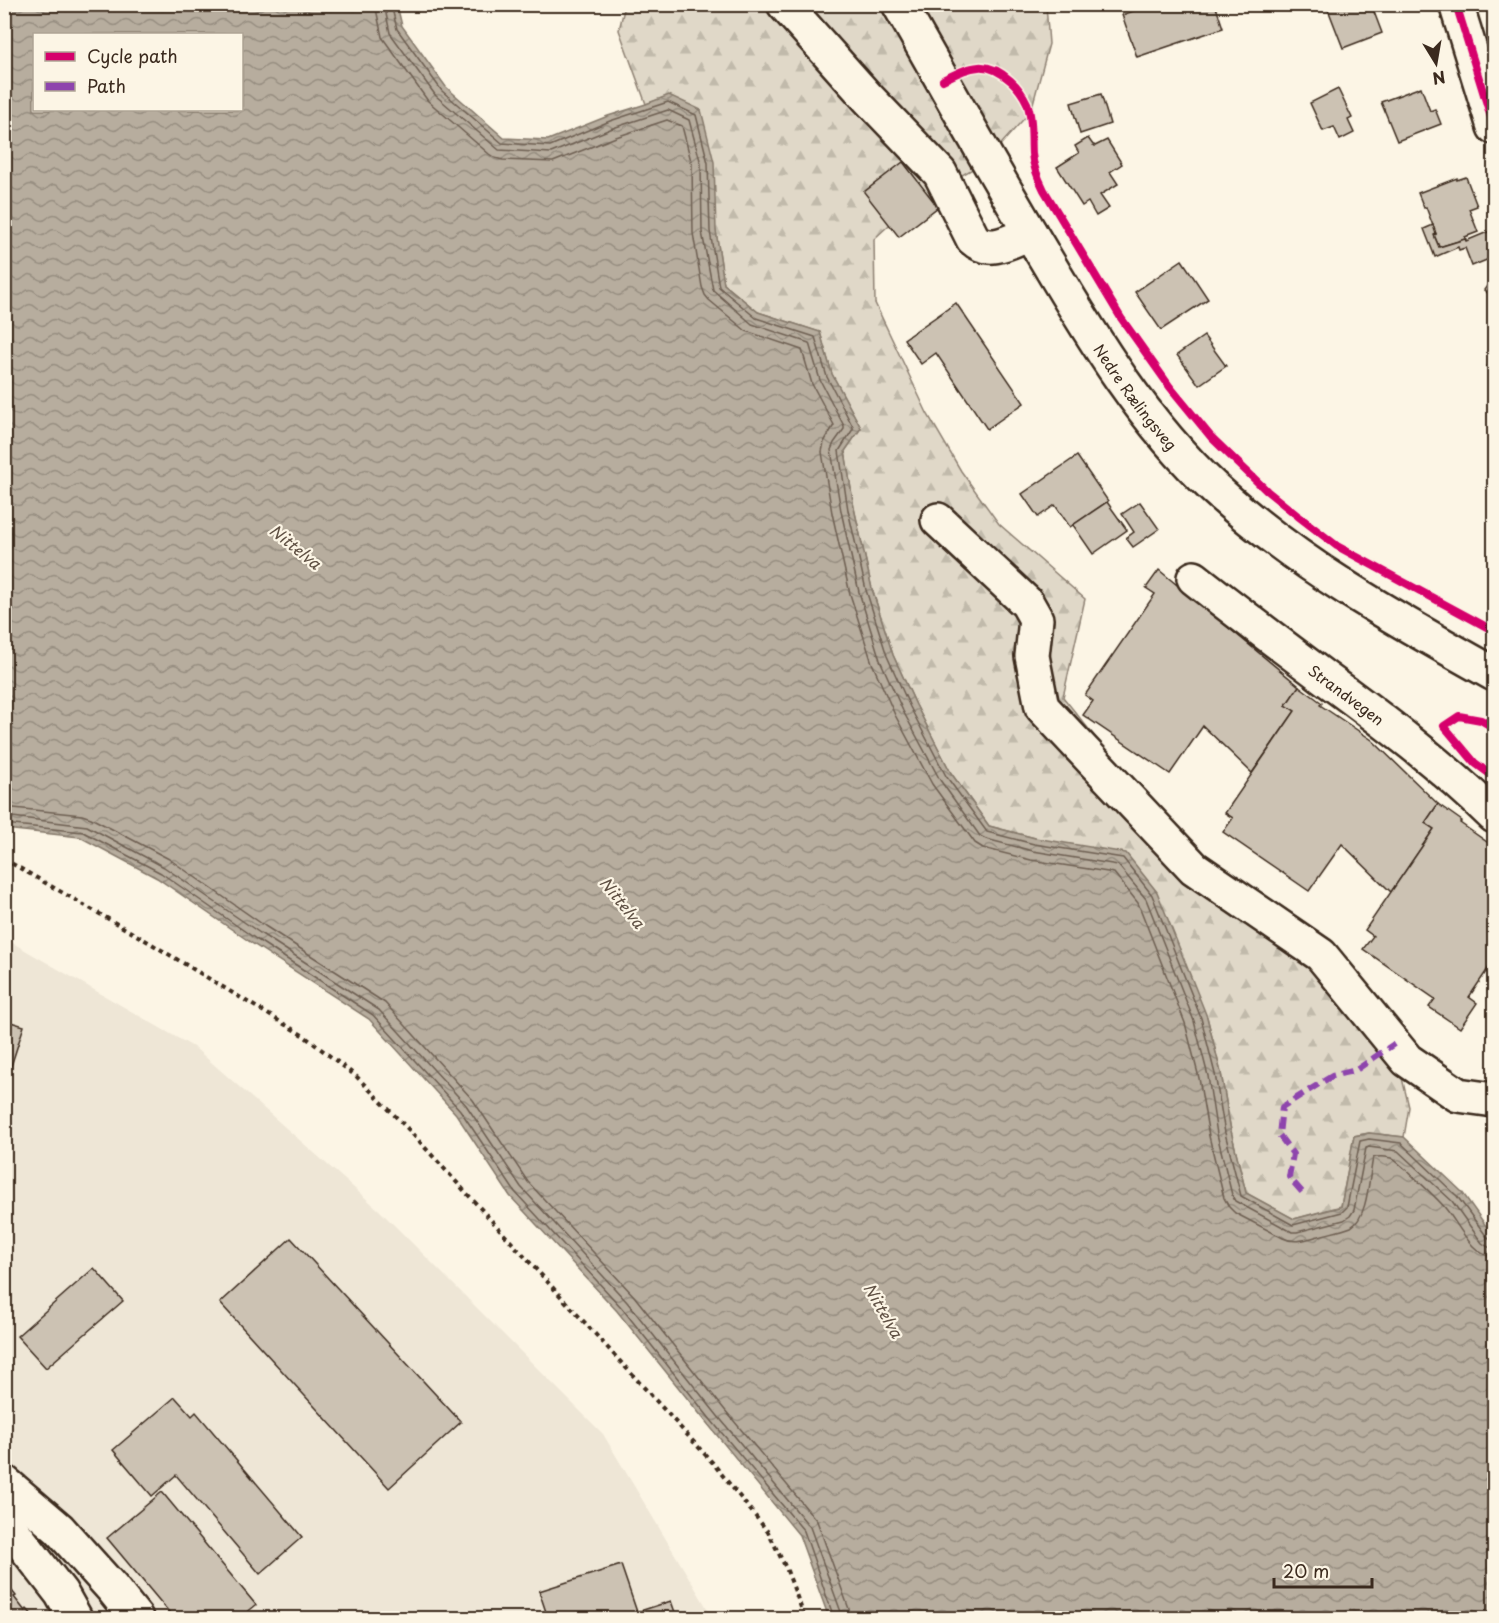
<svg xmlns="http://www.w3.org/2000/svg" width="1499" height="1623" viewBox="0 0 1499 1623" font-family="'Playpen Sans',sans-serif">
	<defs>
		<pattern id="forest-firs" width="22" height="20" patternUnits="userSpaceOnUse" patternTransform="scale(1.5)"><rect width="22" height="20" fill="#e0d8c8"/><path d="M5 1l3.5 6h-7zM16 11l3.5 6h-7z" fill="#c1baab"/></pattern>
		<pattern id="water-waves" width="16" height="10" patternUnits="userSpaceOnUse" patternTransform="scale(1.5)"><rect width="16" height="10" fill="#b7ad9e"/><path d="M0 5q4-4 8 0t8 0" fill="none" stroke="#968d80"/></pattern>
	</defs>
	<rect width="100%" height="100%" fill="#fcf5e5"/>
	<filter id="ink" filterUnits="userSpaceOnUse"><feTurbulence type="fractalNoise" baseFrequency=".0167" numOctaves="2"/><feDisplacementMap in="SourceGraphic" scale="12" xChannelSelector="R" yChannelSelector="G"/><feConvolveMatrix kernelMatrix="1 2 1 2 8 2 1 2 1" color-interpolation-filters="sRGB"/></filter>
	<g filter="url(#ink)">
		<path fill="#eee6d6" d="M4 938 195 1048 379 1210 603 1434 713 1618H5Z"/>
		<path fill="url(#forest-firs)" stroke="#8e8173" stroke-width="1.5" d="M625 5H1046L1049 44 1031 111 985 162 913 203 874 239 875 303 927 413 961 471 999 524 1085 599 1063 697 1152 808 1338 986 1397 1057 1409 1107 1404 1137 1369 1133 1354 1136 1341 1206 1294 1219 1246 1193 1231 1131 1221 1073 1207 1017 1035 838 989 826 951 773 916 705 893 655 872 589 854 508 845 451 861 428 832 374 820 332 758 312 724 284 716 231 669 96 646 104 619 30Z"/>
		<path fill="url(#water-waves)" stroke="#85796b" stroke-width="1.5" fill-rule="evenodd" d="M5 4 397 5 402 26 446 87 504 138 548 140 608 116 646 104 669 95 701 110 714 162 716 231 724 284 758 312 820 332 832 374 861 428 845 451 854 508 872 589 893 655 916 705 951 773 989 826 1035 838 1126 853 1157 892 1207 1017 1221 1073 1231 1131 1246 1193 1294 1219 1341 1207 1354 1136 1369 1133 1404 1137 1462 1192 1494 1237V1618H829L799 1535 707 1423 617 1311 510 1196 456 1114 369 1019 253 944 157 878 80 837 5 829ZM34 34H242V110H34Z"/>
		<g fill="none" stroke-linecap="round" stroke-linejoin="round">
			<g stroke="#6d5e51" stroke-width="1.5">
				<path d="M375 4 382 37 428 101 489 154 495 158 503 160 553 162 616 137 667 120 682 126 692 165 693 233 702 287 705 295 709 300 746 331 802 350 812 384 834 425 824 442 822 452 832 513 850 594 872 663 895 715 932 784 975 843 983 848 1031 860 1114 873 1138 903 1185 1023 1199 1078 1209 1136 1224 1198 1229 1207 1235 1213 1283 1238C1295 1244 1307 1239 1319 1236 1329 1233 1341 1231 1351 1227 1368 1218 1369 1176 1373 1158 1378 1156 1386 1157 1391 1158 1397 1160 1441 1202 1446 1209 1459 1225 1472 1256 1494 1257"/>
				<path d="M384 4 390 33 436 96 499 150 551 153 613 128 668 110 689 120 701 164 702 232 713 290 752 324 809 343 820 380 844 426V429L834 443 831 450 841 511 859 592 880 660 903 711 940 780 980 836 986 839 1033 851 1118 865 1146 899 1194 1021 1208 1076 1217 1134 1232 1195 1235 1201 1292 1232H1297L1344 1220 1350 1216 1354 1210 1366 1148 1369 1147 1398 1151 1452 1201 1482 1243 1488 1247 1494 1248"/>
				<path d="M391 4 397 29 442 91 502 143 550 146 610 121 668 102 696 115 708 163 710 231 719 287 756 318 815 337 827 377 853 427V429L839 451 848 510 866 590 887 656 910 707 946 776 987 832 1034 844 1123 858 1152 895 1201 1018 1215 1074 1225 1133 1241 1196 1293 1225 1342 1212 1347 1207 1360 1141 1369 1139 1401 1143 1457 1196 1487 1237 1494 1240"/>
				<path d="M4 807 82 815 91 818 169 859 265 926 385 1003 473 1100 528 1182 634 1296 724 1409 817 1521 849 1609 851 1618"/>
				<path d="M4 816 87 826 164 867 260 933 379 1010 466 1105 521 1187 627 1302 717 1415 810 1527 841 1612 842 1618"/>
				<path d="M4 824 83 832 161 873 256 939 373 1015 460 1110 515 1192 621 1307 711 1420 804 1531 834 1618"/>
			</g>
		</g>
		<g fill="#ccc2b3" stroke="#3b2a1e" stroke-width="1.5">
			<path d="M1153 4H1215L1223 28 1137 57 1122 15Z"/>
			<path d="M1326 4H1371L1382 33 1343 48Z"/>
			<path d="M1421 87 1430 111 1435 109 1441 124 1397 141 1381 102Z"/>
			<path d="M1338 89 1352 118 1348 120 1354 133 1340 140 1334 127 1323 131 1310 103Z"/>
			<path d="M1101 94 1110 124 1080 134 1071 103Z"/>
			<path d="M1088 138 1093 145H1094L1095 146 1107 140 1122 164 1110 172 1118 184 1100 195 1109 208 1096 216 1088 202 1082 206 1057 167 1079 153 1075 146Z"/>
			<path d="M903 162 938 207 899 237 864 192Z"/>
			<path d="M1466 177 1477 206 1469 209 1478 232 1465 237 1466 239 1439 247 1434 235 1436 234 1426 207 1424 208 1418 193 1457 178V180Z"/>
			<path d="M1433 225 1436 234 1434 235 1439 247 1465 239 1466 241 1490 231 1494 243V257L1472 266 1465 248 1459 250 1458 247 1435 257 1424 229Z"/>
			<path d="M1182 260 1208 299 1161 330 1135 292Z"/>
			<path d="M1494 276V298L1484 290Z"/>
			<path d="M956 303 1024 403 987 429 936 353 921 364 904 339Z"/>
			<path d="M1204 336 1226 366 1199 385 1177 355Z"/>
			<path d="M1494 354V371L1487 367Z"/>
			<path d="M1077 456 1108 501 1070 527 1055 505 1038 517 1022 494Z"/>
			<path d="M1107 502 1127 530 1093 554 1073 525Z"/>
			<path d="M1140 502 1159 529 1133 547 1126 538 1134 532 1122 514Z"/>
			<path d="M1159 570 1299 686 1286 705 1295 711 1252 773 1203 726 1170 774 1083 715 1093 701 1085 695 1155 594 1146 588Z"/>
			<path d="M1299 686 1322 703 1320 705 1372 740 1438 804 1425 823 1434 829 1391 892 1342 844 1309 891 1223 832 1233 818 1225 813 1295 711 1286 705Z"/>
			<path d="M1438 804 1462 821 1460 823 1494 847V970L1490 966 1469 997 1477 1003 1460 1028 1429 1007 1435 999 1363 949 1373 936 1365 930 1434 829 1425 823Z"/>
			<path d="M4 1020 24 1026 11 1066 4 1064Z"/>
			<path d="M291 1238 461 1422 389 1488 220 1303Z"/>
			<path d="M94 1268 123 1301 46 1368 17 1336Z"/>
			<path d="M175 1397 192 1416 196 1412 302 1537 260 1574 176 1475 152 1496 113 1450Z"/>
			<path d="M162 1492 256 1605 240 1618H174L107 1538Z"/>
			<path d="M621 1565 637 1612 671 1601 677 1618H548L539 1591Z"/>
			<path d="M4 1581 16 1596 14 1597 25 1611 27 1609 35 1618H4Z"/>
		</g>
		<g fill="none" stroke-linecap="round" stroke-linejoin="round">
			<defs>
				<g id="minor">
					<path d="M784 4 868 98 940 173 973 239C990 255 1012 240 1030 233"/>
					<path d="M1456 4 1494 127"/>
					<path d="M938 520 1027 603 1036 619 1032 656 1042 707 1194 868 1321 955 1407 1060 1458 1095 1494 1100"/>
					<path id="s1" d="M1194 578C1237 612 1281 645 1325 678 1384 721 1442 765 1494 816"/>
					<path d="M4 1482 59 1529 112 1588 136 1618"/>
					<path d="M4 1520 61 1593 75 1618"/>
				</g>
				<g id="major">
					<path id="s2" d="M899 4C947 88 994 173 1044 256 1093 339 1144 423 1215 489 1298 565 1397 620 1494 674"/>
				</g>
			</defs>
			<use href="#minor" stroke="#3b2a1e" stroke-width="38"/>
			<use href="#major" stroke="#3b2a1e" stroke-width="38"/>
			<path stroke="#3b2a1e" stroke-width="4" stroke-dasharray="4.5 4.5" stroke-linecap="butt" d="M4 859 145 940 304 1036 357 1077 408 1129 712 1462 768 1532 786 1568 805 1618"/>
			<use href="#minor" stroke="#fcf5e5" stroke-width="33"/>
			<use href="#major" stroke="#fcf5e5" stroke-width="33"/>
			<path stroke="#8e44ad" stroke-width="6" stroke-dasharray="12 6" stroke-linecap="butt" d="M1302 1192 1289 1177 1293 1154 1279 1135 1282 1107 1332 1076 1356 1070 1394 1044"/>
			<defs>
				<g id="cycleway">
					<path d="M1456 4 1494 127"/>
					<path d="M943 80C970 67 985 58 1011 81 1017 86 1024 96 1027 103 1033 119 1031 138 1032 154 1033 167 1038 178 1044 190L1121 318 1170 387 1211 437 1267 491 1298 516 1337 546 1494 631"/>
					<path d="M1494 728 1481 720 1459 716 1444 726 1475 763 1494 777"/>
				</g>
			</defs>
			<use href="#cycleway" stroke="#fcf5e5" stroke-width="11"/>
			<use href="#cycleway" stroke="#d6006c" stroke-width="8"/>
		</g>
	</g>
	<g text-anchor="middle" dominant-baseline="central" stroke-width="4.5" stroke-linejoin="round" paint-order="stroke">
		<g font-size="15" fill="#3b2a1e" stroke="#fcf5e5">
			<text stroke="none"><textPath href="#s2" startOffset="459">Nedre Rælingsveg</textPath></text>
			<text stroke="none"><textPath href="#s1" startOffset="192">Strandvegen</textPath></text>
		</g>
		<g font-size="16" font-style="italic" fill="#605144" stroke="#fcf5e5">
			<text transform="translate(296 546) rotate(39)">Nittelva</text>
			<text transform="translate(623 902) rotate(51)">Nittelva</text>
			<text transform="translate(884 1310) rotate(60)">Nittelva</text>
		</g>
	</g>
	<rect width="1499" height="1623" fill="none" stroke="#fcf5e5" stroke-width="24"/>
	<rect x="12" y="12" width="1475" height="1599" fill="none" stroke="#3b2a1e" stroke-width="2" filter="url(#ink)"/>
	<rect x="33" y="33" width="210" height="78" fill="#fcf5e5" stroke="#afa495" stroke-width="1.5"/>
	<rect x="45" y="52" width="30" height="9" fill="#d6006c" stroke="#afa495" stroke-width="1.5"/>
	<text x="87" y="63" font-size="18" fill="#3b2a1e">Cycle path</text>
	<rect x="45" y="82" width="30" height="9" fill="#8e44ad" stroke="#afa495" stroke-width="1.5"/>
	<text x="87" y="93" font-size="18" fill="#3b2a1e">Path</text>
	<g transform="translate(1436 63) rotate(169)" stroke="#fcf5e5" stroke-width="4.5" paint-order="stroke">
	<path d="M0-4.5L10 22L0 15L-10 22Z" fill="#3b2a1e"/>
	<text y="-9" font-size="16" font-weight="bold" text-anchor="middle" fill="#3b2a1e">N</text>
	</g>
	<path d="M1274 1578v9h98v-9" fill="none" stroke="#3b2a1e" stroke-width="3"/>
	<text x="1283" y="1578" font-size="18" fill="#3b2a1e" stroke="#fcf5e5" stroke-width="4.5" paint-order="stroke">20 m</text>
</svg>
